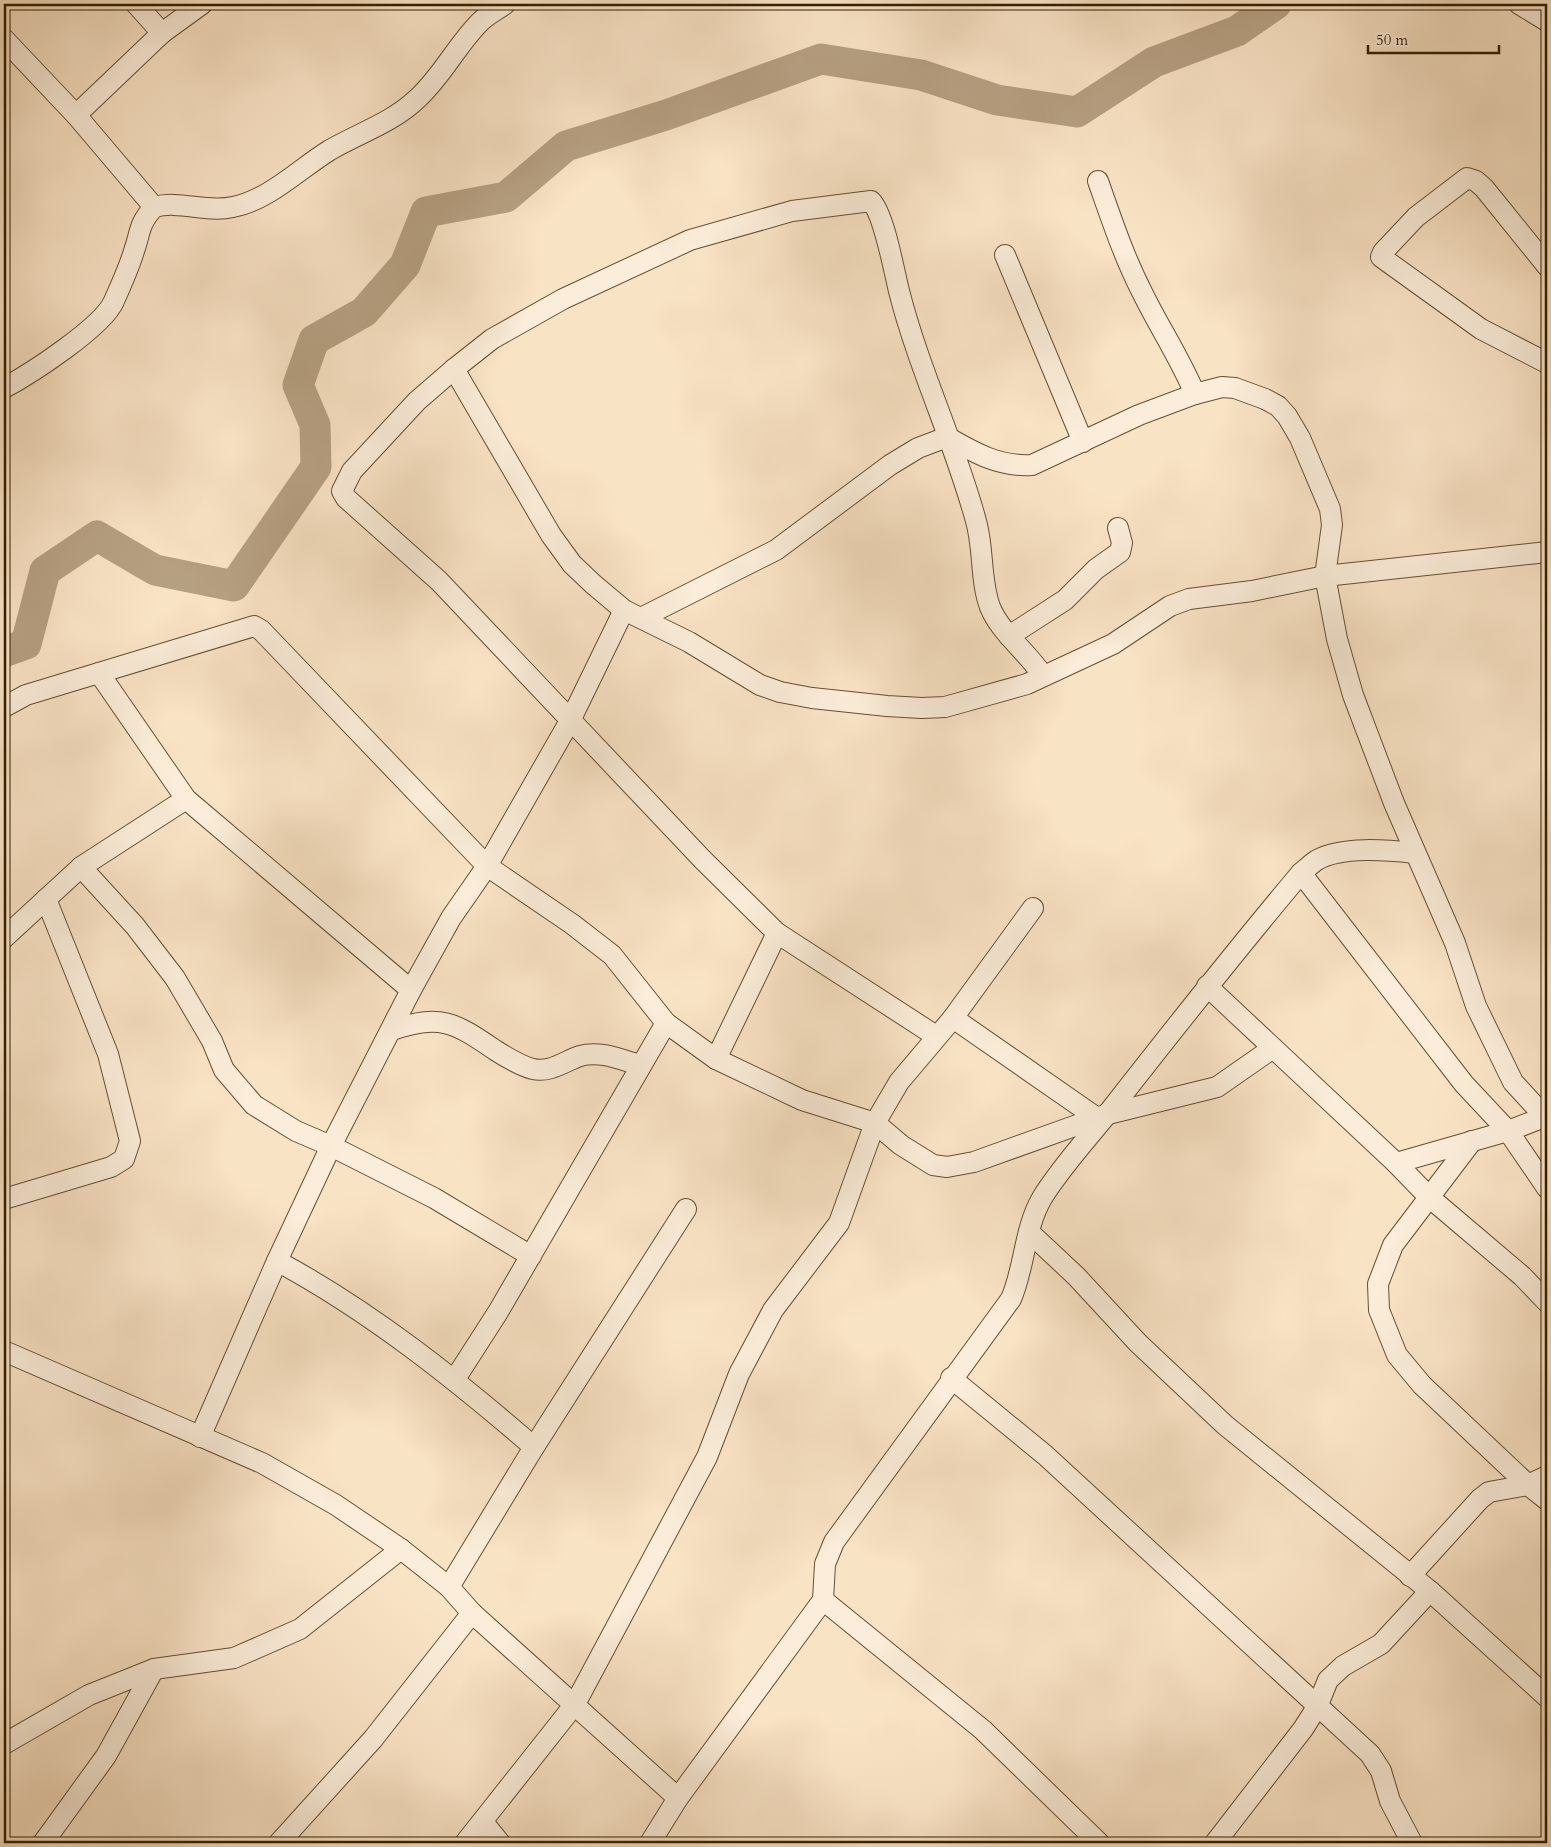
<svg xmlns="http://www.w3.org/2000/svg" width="1551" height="1847" viewBox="0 0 1551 1847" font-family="Cardo,serif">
	<rect width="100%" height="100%" fill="#f9e3c5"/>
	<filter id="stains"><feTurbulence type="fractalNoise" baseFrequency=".004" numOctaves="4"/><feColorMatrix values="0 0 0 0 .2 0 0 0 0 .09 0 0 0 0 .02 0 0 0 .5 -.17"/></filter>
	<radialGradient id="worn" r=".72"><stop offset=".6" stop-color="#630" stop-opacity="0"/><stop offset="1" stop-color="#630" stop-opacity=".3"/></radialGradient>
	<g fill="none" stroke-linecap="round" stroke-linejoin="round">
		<path stroke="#b6a082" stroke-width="31" d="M4 652 26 644 45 571 97 536 155 570 234 586 316 467 315 425 298 385 314 340 364 312 405 265 426 212 506 197 566 146 666 115 821 59 921 75 997 100 1077 112 1154 62 1237 31 1276 4"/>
		<defs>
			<g id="minor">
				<path d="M136 4 162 33"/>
				<path d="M1519 4 1547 21"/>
				<path d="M4 39 76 115 154 207"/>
				<path d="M76 115 162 33 202 4"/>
				<path d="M1098 181C1111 218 1124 257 1142 292 1159 327 1180 358 1195 394"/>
				<path d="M1005 255 1083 442"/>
				<path d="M1547 266 1484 188 1476 181 1467 178 1416 217 1383 252 1381 257 1481 329 1547 363"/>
				<path d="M454 369 551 535 572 564 593 584 624 610 689 642 760 685 780 692 812 698 887 706 922 708 945 707 1027 684 1113 644 1170 606 1189 599 1252 591 1325 576 1547 552"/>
				<path d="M4 388C30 374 103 327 114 301 121 285 129 268 134 251 141 231 138 225 154 207 180 200 206 213 233 207 269 200 299 169 330 150 361 132 392 123 418 98 442 76 457 45 480 22 487 15 497 10 505 4"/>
				<path d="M641 618 776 550 890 465 918 448 947 437C975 453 999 467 1032 465L1139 415 1195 394 1222 387 1235 388 1265 399 1278 406 1287 416 1300 438 1330 509 1332 525 1325 576 1337 639 1353 695 1394 803 1455 943 1476 1006 1513 1082 1545 1117"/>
				<path d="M1009 636 1065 600 1096 569 1120 552 1122 543 1118 528"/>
				<path d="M99 673 186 799 411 990"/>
				<path d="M4 707 26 695 254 626 261 630 487 866 572 924 612 955 666 1023 716 1059 802 1100 875 1123 901 1145 933 1165 947 1167 974 1162 1108 1114 1217 1087 1273 1048"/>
				<path d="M81 867 135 926 175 978 212 1041 224 1070 254 1105 296 1131 331 1146 434 1198 531 1256"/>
				<path d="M1301 873 1464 1084 1508 1131 1547 1188"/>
				<path d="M4 938 81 867 186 799"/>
				<path d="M1207 986 1396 1163 1429 1197 1522 1276 1547 1302"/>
				<path d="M953 1018 1097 1118"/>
				<path d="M392 1030C441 1014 454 1022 495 1050 506 1057 520 1066 533 1069 550 1073 565 1061 580 1056 600 1050 622 1060 640 1065"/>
				<path d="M936 1036 777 933 703 860 439 581 346 498 342 491 352 471 417 401 454 369 492 339 563 299 690 240 792 211 871 201C884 214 894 271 899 291 919 370 955 443 976 521 984 549 980 580 990 607 1001 634 1028 652 1043 676"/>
				<path d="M716 1059 777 933"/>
				<path d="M1472 1141 1393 1245 1378 1284 1379 1310 1397 1355 1422 1385 1528 1485 1547 1500"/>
				<path d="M1396 1163 1508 1131 1547 1116"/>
				<path d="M4 1199 111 1167 124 1159 130 1141 108 1054 46 899"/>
				<path d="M1029 1232 1076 1276 1138 1343 1225 1425 1430 1591 1547 1697"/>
				<path d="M277 1261C370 1311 454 1378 534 1447"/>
				<path d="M4 1351 262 1463 336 1505 401 1549 449 1587 472 1613 678 1798"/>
				<path d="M951 1378 1045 1455 1370 1754 1381 1771 1390 1801 1412 1843"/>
				<path d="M455 1379 498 1312 666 1023"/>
				<path d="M200 1437 277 1261 331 1146 411 990 451 918 487 866 571 719 624 610"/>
				<path d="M1410 1576 1480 1499 1489 1492 1528 1485 1547 1476"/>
				<path d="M449 1587 534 1447 686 1209"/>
				<path d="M823 1600 983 1730 1099 1843"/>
				<path d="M4 1744 89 1695 154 1669 234 1658 300 1629 401 1549"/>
				<path d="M483 1822 500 1843"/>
				<path d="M43 1843 106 1756 154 1669"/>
				<path d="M279 1843 373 1739 472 1613"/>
				<path d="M465 1843 575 1704 707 1457 739 1374 773 1310 839 1223 875 1123 899 1082 953 1018 1033 908"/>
				<path d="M650 1843 678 1798 823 1600 825 1564 834 1542 1011 1299C1025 1267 1024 1229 1042 1198 1063 1164 1092 1134 1116 1103 1177 1025 1238 948 1301 873 1306 869 1311 864 1317 860 1342 846 1387 850 1415 853"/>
				<path d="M1215 1843 1303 1729 1317 1707 1328 1680 1343 1666 1381 1644 1430 1591"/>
			</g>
		</defs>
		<use href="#minor" stroke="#645031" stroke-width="22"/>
		<use href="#minor" stroke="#fbedd9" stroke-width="20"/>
	</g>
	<rect width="1551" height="1847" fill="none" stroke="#f9e3c5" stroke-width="20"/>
	<rect x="5" y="5" width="1541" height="1837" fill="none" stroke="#331f00" stroke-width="2.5"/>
	<rect x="10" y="10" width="1531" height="1827" fill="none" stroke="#331f00"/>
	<path d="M1368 45v8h131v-8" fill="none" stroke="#331f00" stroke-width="2.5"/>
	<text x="1376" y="45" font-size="15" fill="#331f00" stroke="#fbedd9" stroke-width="4" paint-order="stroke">50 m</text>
	<rect width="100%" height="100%" filter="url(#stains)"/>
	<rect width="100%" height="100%" fill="url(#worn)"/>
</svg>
